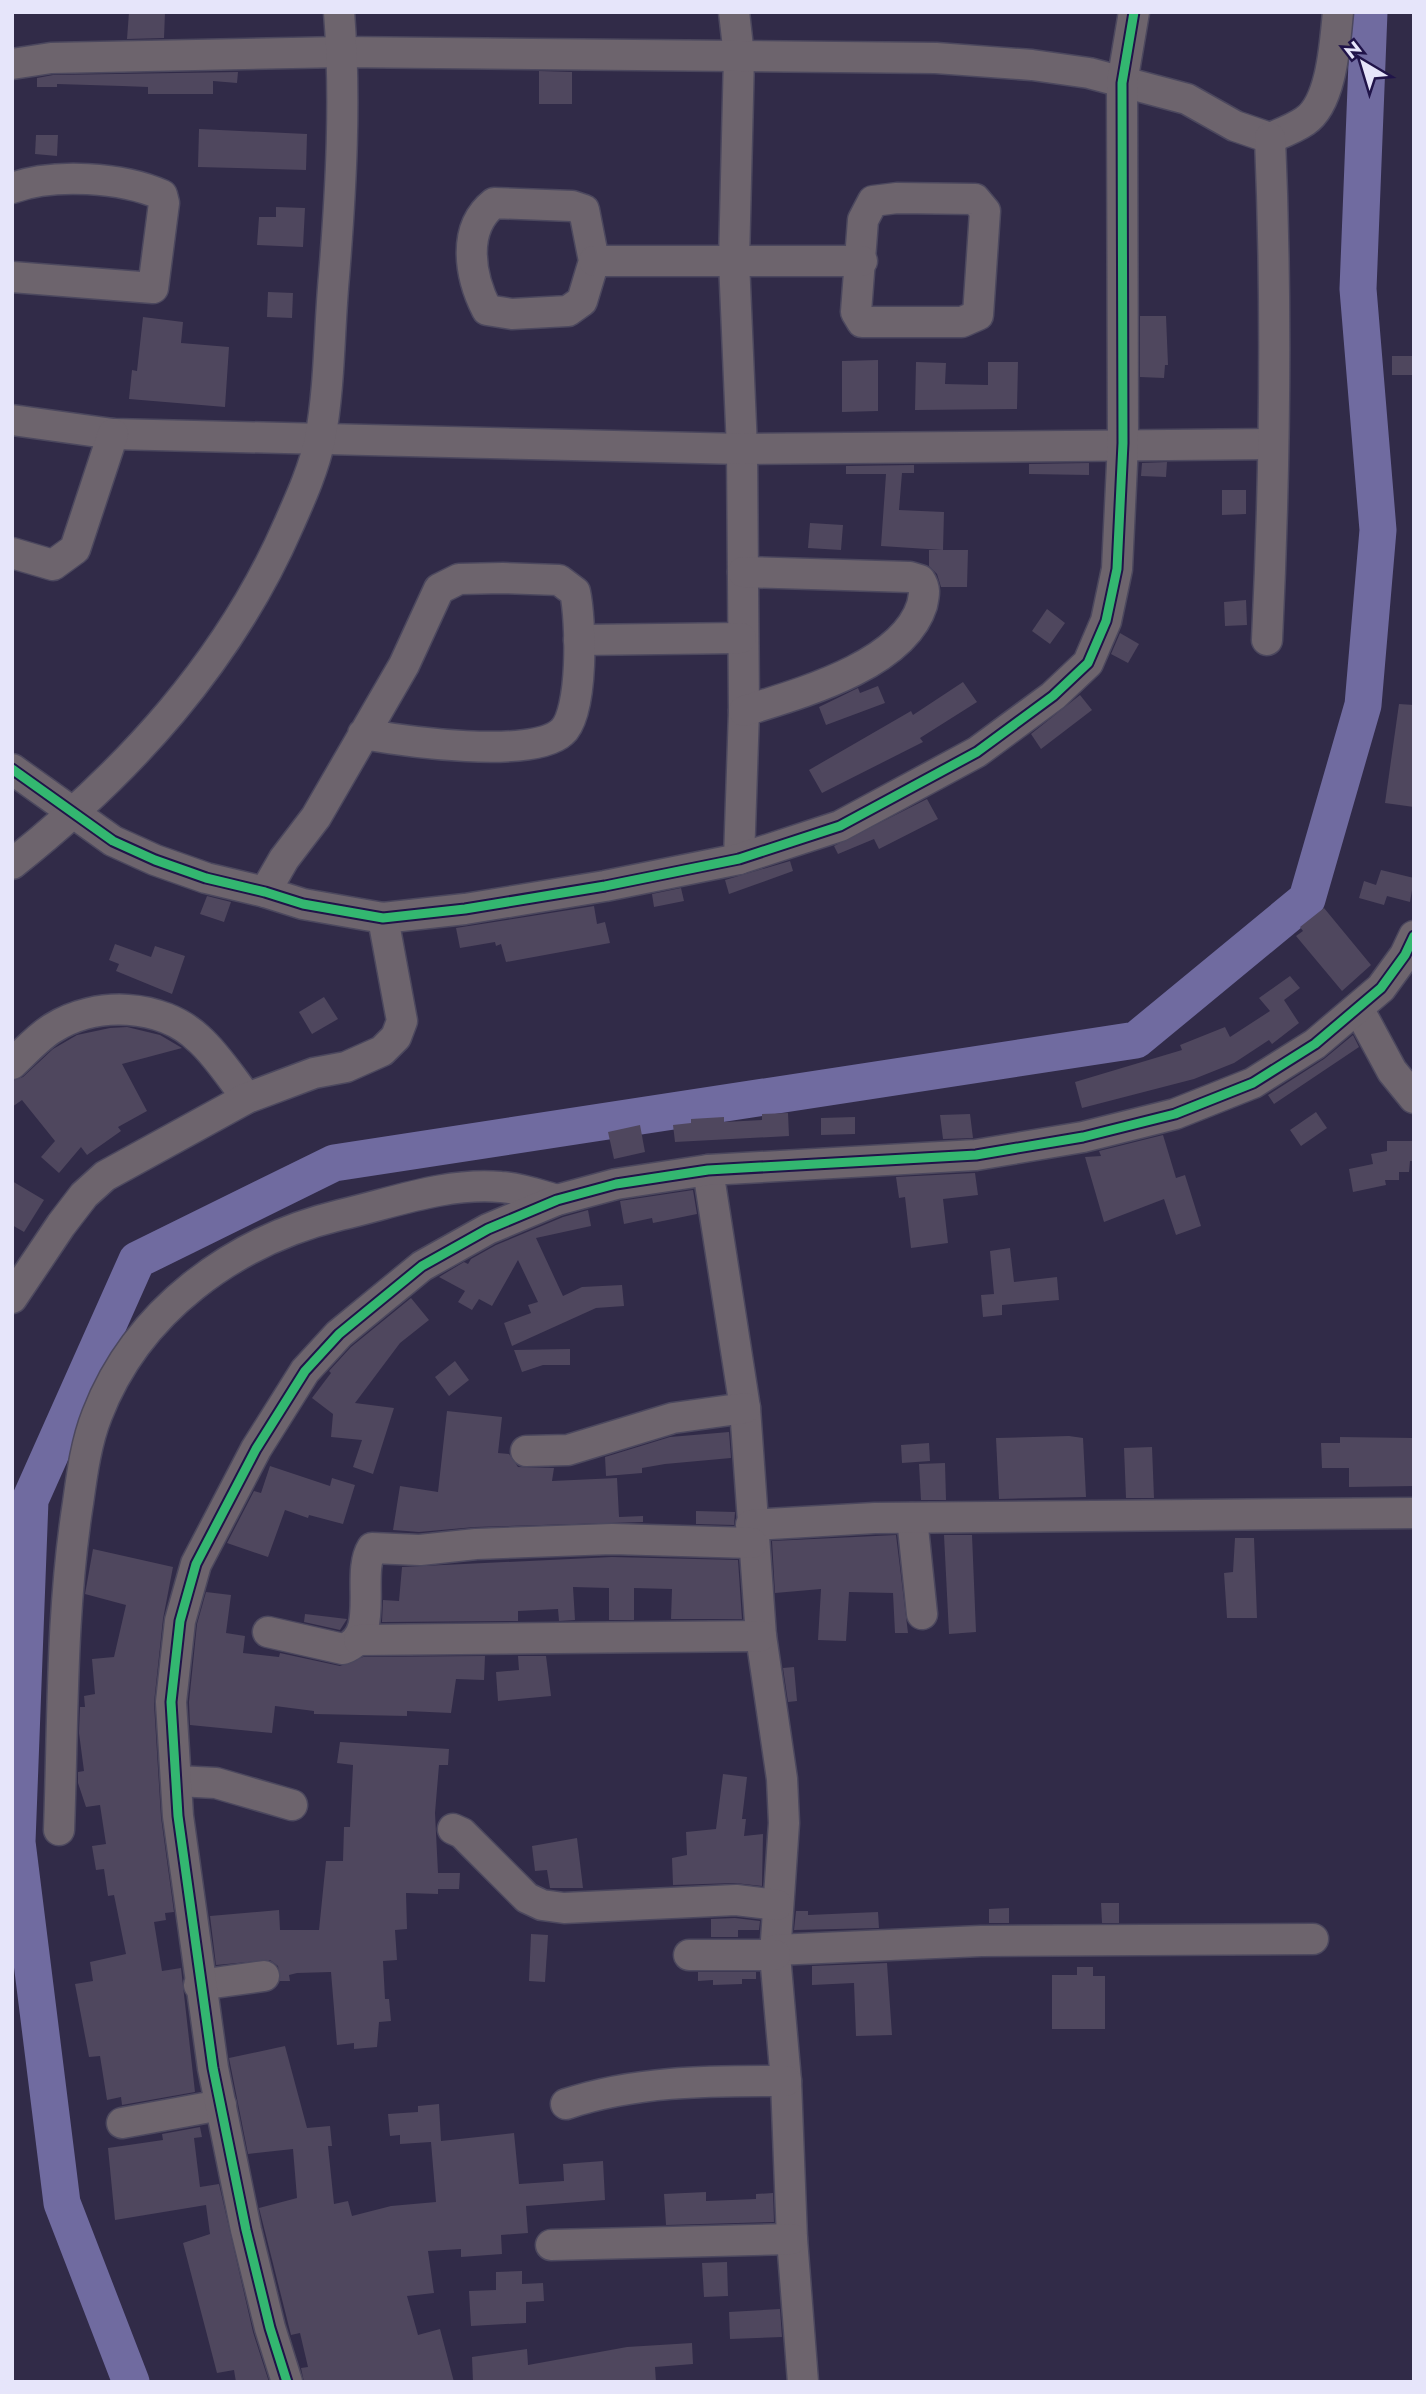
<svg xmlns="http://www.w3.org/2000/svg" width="1426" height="2394" viewBox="0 0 1426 2394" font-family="Jost,sans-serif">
	<rect width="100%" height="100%" fill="#312b48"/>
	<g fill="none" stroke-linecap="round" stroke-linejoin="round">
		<path stroke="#706ba0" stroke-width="37" d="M131 2382 62 2203 17 1842 30 1500 137 1260 334 1163 1136 1040 1307 899 1363 705 1378 530 1358 289 1369 12"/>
	</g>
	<g fill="#4f475e">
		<path d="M129 12H165L164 38 127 39Z"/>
		<path d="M539 71 572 72V104H539Z"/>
		<path d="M238 72 237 83 213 81V94H148V87L122 86 57 84V87H37V78L53 75Z"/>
		<path d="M199 129 307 134 306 170 198 167Z"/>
		<path d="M36 135H58L57 156 35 154Z"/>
		<path d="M276 207 305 208 303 247 257 245 259 217H276Z"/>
		<path d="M268 292 293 293 292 318 267 317Z"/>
		<path d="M1140 316H1166L1168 365H1165L1164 378 1140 377Z"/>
		<path d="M143 317 183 322 181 343 229 347 225 407 129 399 132 370 137 371Z"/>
		<rect x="1392" y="356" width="22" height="19"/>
		<path d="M878 360V411L842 412V361Z"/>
		<path d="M916 362 946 363 945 384 988 385V362H1018L1017 409 915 410Z"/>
		<path d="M1167 462 1166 477 1141 476 1142 463Z"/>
		<path d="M1089 463V475L1029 474V464Z"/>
		<path d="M914 465V473H902L899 510 944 512 943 550 881 546 886 474H846V466Z"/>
		<path d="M1222 490H1246V514L1222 515Z"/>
		<path d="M810 523 843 525 841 550 808 548Z"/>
		<path d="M929 550H968L967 587H941L937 574 929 566Z"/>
		<path d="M1246 600 1247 625 1225 626 1224 602Z"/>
		<path d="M1047 609 1065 623 1050 644 1032 631Z"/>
		<path d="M1120 633 1139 644 1128 663 1111 654Z"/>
		<path d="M963 682 977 702 920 738 923 742 822 793 809 770 911 711 913 715Z"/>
		<path d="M878 686 885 703 826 725 819 707 858 688 860 693Z"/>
		<path d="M1080 695 1092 710 1041 749 1031 734Z"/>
		<path d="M1399 704 1414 705V807L1385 803Z"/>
		<path d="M927 799 938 819 879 849 874 839 838 854 834 846Z"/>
		<path d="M790 861 793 871 729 894 725 880Z"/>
		<path d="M1381 870 1414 878 1410 902 1387 896 1384 905 1359 898 1364 881 1376 885Z"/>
		<path d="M681 888 684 901 654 907 652 894Z"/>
		<path d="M207 896 231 902 224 922 200 914Z"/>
		<path d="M594 906 597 924 605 922 610 943 506 962 501 944 496 946 495 942 460 948 456 928Z"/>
		<path d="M1324 908 1371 965 1342 991 1296 936 1303 931 1300 927Z"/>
		<path d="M115 944 151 957 155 946 185 956 172 994 116 971 119 964 109 960Z"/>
		<path d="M1290 976 1300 988 1284 1000 1299 1023 1272 1044 1269 1040 1234 1063 1194 1079 1082 1108 1075 1082 1182 1050 1180 1045 1225 1027 1230 1037 1270 1011 1259 998Z"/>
		<path d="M324 997 338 1019 312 1034 299 1012Z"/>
		<path d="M127 1027 160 1035 182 1048 122 1064 147 1111 118 1127 121 1131 87 1155 81 1147 59 1173 41 1157 55 1141 22 1100 12 1107V1081L23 1077 53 1049 77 1035 110 1028Z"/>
		<path d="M1353 1035 1359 1047 1274 1104 1268 1095 1324 1059Z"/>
		<path d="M1316 1112 1327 1128 1301 1146 1290 1130Z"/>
		<path d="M788 1113 789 1136 675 1142 673 1125 691 1123V1119L724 1117V1122L762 1120V1114Z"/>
		<path d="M970 1114 973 1138 943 1139 940 1115Z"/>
		<path d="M855 1117V1134L821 1135V1118Z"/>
		<path d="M640 1125 645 1152 614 1159 608 1132Z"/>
		<path d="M1163 1135 1176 1178 1185 1175 1201 1226 1176 1235 1164 1199 1104 1222 1085 1157 1101 1156 1099 1151Z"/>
		<path d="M1387 1141H1414V1161H1410L1409 1172H1399V1180H1385L1386 1185 1353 1192 1349 1169 1373 1164 1371 1154 1387 1151Z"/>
		<path d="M975 1173 978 1195 943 1199 948 1243 911 1248 905 1197 899 1198 896 1177Z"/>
		<path d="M12 1181 44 1200 24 1232 12 1225Z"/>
		<path d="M693 1190 697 1214 653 1223 652 1218 624 1224 620 1201Z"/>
		<path d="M588 1210 591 1226 536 1238 563 1296 582 1287 622 1285 624 1306 596 1308 512 1346 504 1323 531 1313 528 1305 538 1302 518 1260 492 1306 479 1299 472 1310 458 1302 465 1291 439 1277 464 1262 468 1264 471 1259 496 1245 563 1217Z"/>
		<path d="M1010 1248 1014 1282 1057 1277 1059 1300 1002 1305V1315L983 1317 981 1295 994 1294 990 1251Z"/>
		<path d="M411 1298 429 1320 400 1343 355 1403 394 1408 373 1474 353 1467 362 1440 331 1437 333 1414 312 1398 331 1373 329 1371 351 1347Z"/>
		<path d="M570 1349V1365H543L522 1372 514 1350Z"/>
		<path d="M455 1361 469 1380 449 1396 435 1377Z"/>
		<path d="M447 1411 502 1417 498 1453 509 1454 518 1467 554 1468 552 1481 617 1478 619 1517 643 1516V1522L475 1527 419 1532 393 1530 400 1486 438 1492Z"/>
		<path d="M729 1432 731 1458 665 1464 642 1468V1473L606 1476 605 1457 670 1437Z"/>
		<path d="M1069 1436 1083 1438 1086 1497 999 1499 996 1438Z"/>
		<path d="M1340 1437 1414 1438V1486L1349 1487V1468H1322L1321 1443H1340Z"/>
		<path d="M929 1443 930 1461 902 1463 901 1445Z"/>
		<path d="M1152 1447 1154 1498H1126L1124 1448Z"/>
		<path d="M945 1463 946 1500H921L919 1464Z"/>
		<path d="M270 1466 330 1486 332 1478 355 1485 343 1524 309 1515 308 1518 285 1510 268 1557 227 1543 254 1491 261 1493Z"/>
		<path d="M696 1511 735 1512 734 1525 696 1524Z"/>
		<path d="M896 1535 908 1633H895L893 1593 849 1592 846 1641 818 1640 821 1589 775 1593 772 1541Z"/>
		<path d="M944 1535H972L976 1632 949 1634Z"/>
		<path d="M1235 1538H1254L1257 1618H1227L1224 1573 1233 1572Z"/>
		<path d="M93 1549 173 1567 163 1619 154 1703 161 1817 174 1912 165 1913 166 1920 154 1922 162 1971 181 1968 195 2092 122 2105 121 2097 107 2100 100 2056 89 2057 75 1984 93 1981 90 1962 126 1954 114 1895 108 1896 104 1869 96 1870 92 1846 106 1844 100 1805 86 1807 78 1783V1772L84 1771 79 1733 80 1707H85L84 1696 95 1694 92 1659 114 1657 126 1605 85 1594Z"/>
		<path d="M612 1557 738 1560 742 1619H671L672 1589 634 1588V1620H609V1588L573 1587 575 1620 559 1621 558 1609 518 1611V1621L382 1622 383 1600 399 1601 402 1567Z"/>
		<path d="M206 1592 231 1595 226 1633 245 1636 243 1653 279 1657 280 1653 340 1666 363 1657 485 1656 484 1680 456 1679 451 1713 407 1711V1716L314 1714V1711L275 1706 272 1733 190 1725 189 1702 197 1624Z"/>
		<path d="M305 1614 347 1619 340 1630 304 1622Z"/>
		<path d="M518 1656H546L551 1696 498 1701 496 1672 519 1670Z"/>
		<path d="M794 1667 797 1701 788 1702 783 1668Z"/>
		<path d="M340 1742 449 1749 448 1765H439L435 1813 438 1873H460L459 1889H438V1894L406 1893 407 1929 395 1930 397 1960 383 1961 385 1999H389L391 2021 379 2022 377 2047 354 2049V2043L337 2045 331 1972 297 1973 289 1975 290 1981H280L278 1966 270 1960 216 1965 210 1916 279 1910 280 1930H319L326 1861H343L344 1827H350L353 1765 337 1763Z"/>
		<path d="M723 1774 747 1777 742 1819H746L744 1836 763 1834 762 1886 735 1883 673 1885 672 1858 687 1855 686 1832 716 1829Z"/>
		<path d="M577 1838 583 1888H550L547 1870 535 1871 532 1846Z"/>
		<path d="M1101 1903H1119V1923H1102Z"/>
		<path d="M1009 1908V1923H989V1909Z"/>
		<path d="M796 1911H808V1915L878 1912 879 1928 794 1930Z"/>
		<path d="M735 1918 760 1921 759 1930H738V1937H711V1919Z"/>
		<path d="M531 1934 548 1935 545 1982 529 1981Z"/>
		<path d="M887 1963 892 2035 856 2036 854 1983 812 1985V1966Z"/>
		<path d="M1077 1967H1093V1976H1105V2029H1052V1975H1077Z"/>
		<path d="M698 1972H756V1979H742V1984L713 1985V1980L698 1981Z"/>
		<path d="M285 2046 307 2128 330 2126 332 2146H328L334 2204 348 2201 352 2216 391 2206 436 2202 431 2142 400 2144V2135L390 2136 388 2114 418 2112V2106L439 2104 441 2141 514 2133 519 2184 564 2181 563 2164 603 2161 605 2200 526 2206 528 2233 501 2235 502 2254 461 2257V2249L428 2251 434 2293 407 2296 418 2335 440 2329 454 2382H304L301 2368 308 2367 300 2333 291 2335 259 2208 297 2198 293 2149 248 2154 229 2058Z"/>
		<path d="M200 2127 202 2137 194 2138 200 2187 219 2184 253 2332 269 2382H236L234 2370 217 2373 183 2243 210 2234 206 2205 115 2220 108 2148 163 2140 162 2134Z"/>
		<path d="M706 2192V2201L756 2199V2194L773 2193 774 2222 666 2225 664 2194Z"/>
		<path d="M727 2262 728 2296 704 2297 702 2263Z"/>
		<path d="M522 2271V2284L543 2283 544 2301 526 2302V2323L471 2326 469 2291 496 2290V2272Z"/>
		<path d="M780 2309 782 2337 730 2339 729 2312Z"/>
		<path d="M692 2343 693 2364 655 2367 656 2382H473L472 2357 527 2349 528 2365 627 2347Z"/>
	</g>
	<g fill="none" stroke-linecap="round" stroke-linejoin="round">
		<defs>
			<g id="minor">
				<path d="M734 12 739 56 734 261 742 449 744 711 739 859"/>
				<path d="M12 64 51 58 342 52 936 58 1032 65 1089 73 1187 99 1235 126 1270 138C1282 133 1295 128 1305 121 1332 103 1335 42 1338 12"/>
				<path d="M12 188C54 173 122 177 162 195L164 203 153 288 12 277"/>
				<path d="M897 198 975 199 985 211 978 315 962 322H862L856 312 863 220 873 201Z"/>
				<path d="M494 203 572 206 584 210 594 261 582 301 568 311 512 314 487 310C470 277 461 229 494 203Z"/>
				<path d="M594 261H862"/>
				<path d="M12 420 113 434 742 449 1272 444"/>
				<path d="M12 553 53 565 75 549 113 434"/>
				<path d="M743 572 910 577 920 580C926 589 924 595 922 605 903 666 798 694 744 711"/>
				<path d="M579 640 741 638"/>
				<path d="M1267 640C1275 473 1277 305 1270 138"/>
				<path d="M12 769 113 841 155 860 206 878 265 892 303 904 383 918 465 909 605 886 739 859 840 826 977 752 1053 696 1088 663 1106 621 1117 569 1123 443 1122 83 1134 12"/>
				<path d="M12 864C129 771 229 662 289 524 301 497 314 468 320 439 330 386 329 330 334 276 341 189 346 99 339 12"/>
				<path d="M265 892 284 859 316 817 404 665 439 589 459 579 503 578 559 580 575 592C581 619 584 713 562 732 532 760 403 741 363 734"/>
				<path d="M1358 1008 1392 1071 1414 1098"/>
				<path d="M12 1064C25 1052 38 1037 53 1028 96 1001 161 1003 199 1039 217 1055 232 1079 247 1098"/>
				<path d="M708 1170 745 1408 761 1636 782 1779 784 1823 775 1955 786 2081 792 2239 803 2382"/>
				<path d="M12 1298 61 1225 84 1195 105 1176 247 1098 314 1073 346 1067 382 1051 396 1037 402 1021 383 918"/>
				<path d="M526 1451 568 1450 673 1418 745 1408"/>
				<path d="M912 1518 922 1614"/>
				<path d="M751 1525 875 1518 1414 1513"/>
				<path d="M268 1632 343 1649C382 1636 355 1575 372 1548L420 1550 476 1544 612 1539 752 1543"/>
				<path d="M359 1640 761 1636"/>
				<path d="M177 1781 216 1783 292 1805"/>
				<path d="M453 1829 462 1833 527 1898 542 1905 564 1908 736 1900 777 1905"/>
				<path d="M59 1830C63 1722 61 1611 78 1503 82 1474 86 1443 97 1415 137 1311 233 1241 340 1215 392 1203 447 1182 501 1187 520 1188 539 1195 557 1200"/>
				<path d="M775 1950 981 1941 1313 1939"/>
				<path d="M689 1955H775"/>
				<path d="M199 1985 264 1976"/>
				<path d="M566 2104C638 2080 711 2081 786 2081"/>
				<path d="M122 2123 221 2105"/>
				<path d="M551 2245 792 2239"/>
				<path d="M287 2382 270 2328 246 2230 213 2068 178 1816 171 1702 180 1621 196 1564 256 1449 305 1371 339 1334 422 1266 488 1229 557 1200 616 1184 708 1170 976 1155 1083 1137 1175 1114 1253 1083 1315 1044 1381 988 1405 955 1414 936"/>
			</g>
		</defs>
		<use href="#minor" stroke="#4c485e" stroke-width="33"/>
		<use href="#minor" stroke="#6d646d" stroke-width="30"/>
		<defs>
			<g id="cycleway">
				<path d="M12 769 113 841 155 860 206 878 265 892 303 904 383 918 465 909 605 886 739 859 840 826 977 752 1053 696 1088 663 1106 621 1117 569 1123 443 1122 83 1134 12"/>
				<path d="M287 2382 270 2328 246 2230 213 2068 178 1816 171 1702 180 1621 196 1564 256 1449 305 1371 339 1334 422 1266 488 1229 557 1200 616 1184 708 1170 976 1155 1083 1137 1175 1114 1253 1083 1315 1044 1381 988 1405 955 1414 936"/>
			</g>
		</defs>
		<use href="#cycleway" stroke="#201449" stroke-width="13"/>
		<use href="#cycleway" stroke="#33b770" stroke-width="9"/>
	</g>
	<rect width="1426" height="2394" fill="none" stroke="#e6e5fa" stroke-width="28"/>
	<g transform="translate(1363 63) rotate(322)" stroke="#201449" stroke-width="5" paint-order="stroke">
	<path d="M0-5L12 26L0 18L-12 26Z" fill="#e6e5fa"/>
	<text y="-10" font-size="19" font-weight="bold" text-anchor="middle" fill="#e6e5fa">N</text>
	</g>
</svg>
